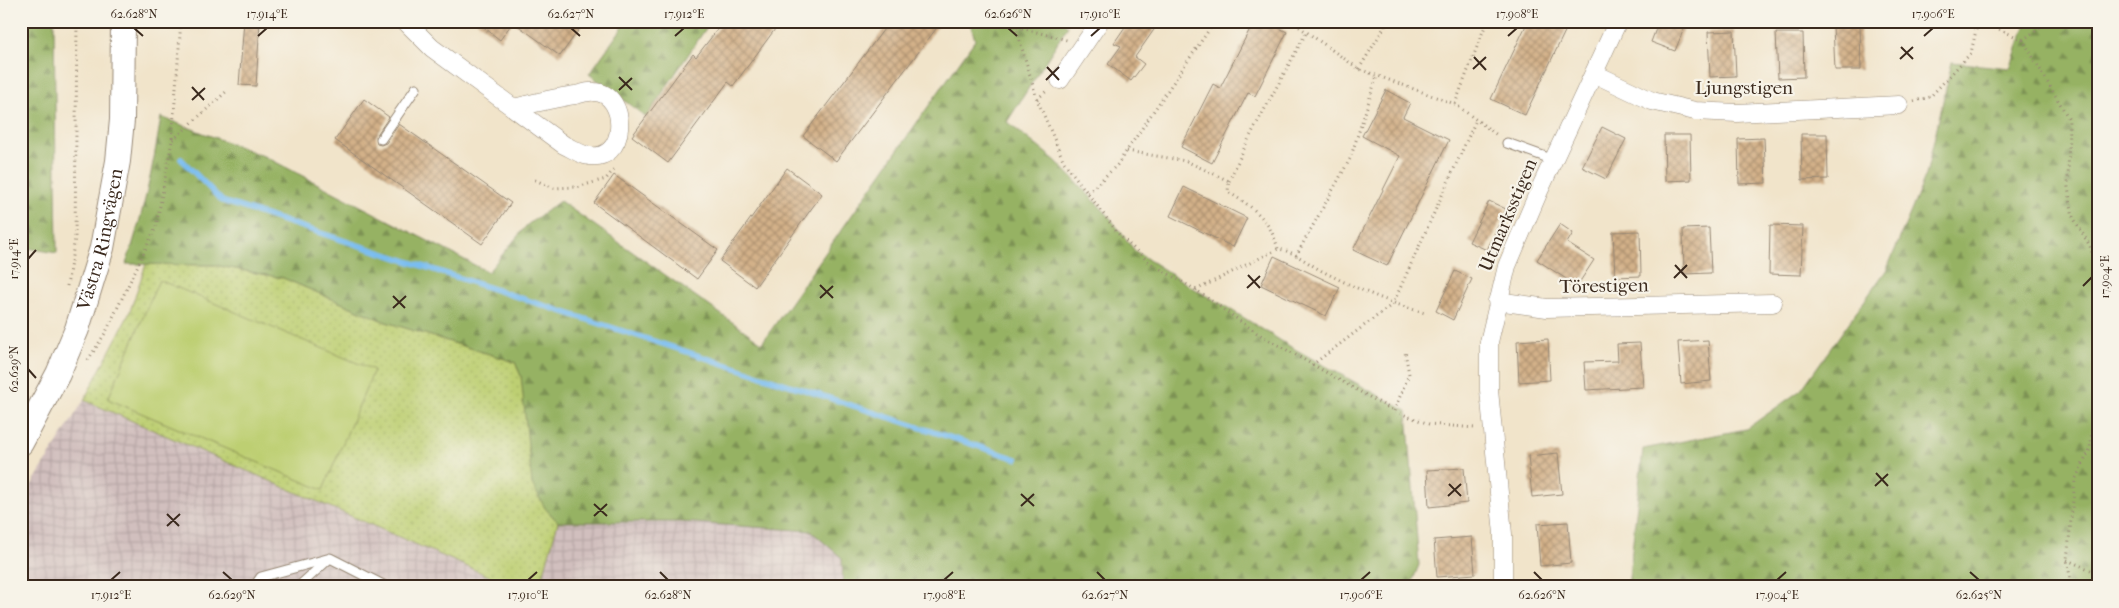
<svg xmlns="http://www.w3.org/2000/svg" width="2119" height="608" viewBox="0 0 2119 608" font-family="'IM FELL French Canon',serif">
	<defs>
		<pattern id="industrial-grid" width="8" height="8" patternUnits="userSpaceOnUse" patternTransform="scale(1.25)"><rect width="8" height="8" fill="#d1bfbe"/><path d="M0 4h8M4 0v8" fill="none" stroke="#b4a4a3"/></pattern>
		<pattern id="grass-dots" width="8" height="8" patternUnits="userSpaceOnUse" patternTransform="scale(1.25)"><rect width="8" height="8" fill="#bdcf72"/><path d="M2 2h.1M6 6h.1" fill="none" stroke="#a3b262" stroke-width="1.8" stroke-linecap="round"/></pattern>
		<pattern id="forest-firs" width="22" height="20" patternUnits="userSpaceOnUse" patternTransform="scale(1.25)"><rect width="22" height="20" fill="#96b264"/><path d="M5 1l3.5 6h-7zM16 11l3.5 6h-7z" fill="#7c9152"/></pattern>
		<pattern id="building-cross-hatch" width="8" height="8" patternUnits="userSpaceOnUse" patternTransform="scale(1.25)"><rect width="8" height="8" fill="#d3b189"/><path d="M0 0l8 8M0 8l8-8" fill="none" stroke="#ac906f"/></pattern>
	</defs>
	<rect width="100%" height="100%" fill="#f7f3e8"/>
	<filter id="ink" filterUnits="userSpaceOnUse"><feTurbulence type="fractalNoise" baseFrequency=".02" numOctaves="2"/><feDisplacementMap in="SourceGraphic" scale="10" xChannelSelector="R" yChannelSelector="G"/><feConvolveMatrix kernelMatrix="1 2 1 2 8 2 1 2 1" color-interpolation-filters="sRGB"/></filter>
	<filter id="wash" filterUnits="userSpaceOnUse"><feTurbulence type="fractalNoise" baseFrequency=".0096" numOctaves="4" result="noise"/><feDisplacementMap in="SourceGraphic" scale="20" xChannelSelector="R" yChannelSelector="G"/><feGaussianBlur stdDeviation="1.12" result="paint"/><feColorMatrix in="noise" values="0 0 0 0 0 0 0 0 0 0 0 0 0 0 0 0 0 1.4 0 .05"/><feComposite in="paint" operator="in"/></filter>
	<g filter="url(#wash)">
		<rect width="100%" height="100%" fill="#f1e4ca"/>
		<g fill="url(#industrial-grid)">
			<path d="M84 400 514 587H21V502Z"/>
			<path d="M558 522H682L811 531 842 558 843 587H540Z"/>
		</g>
		<path fill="url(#grass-dots)" stroke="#7c7c48" d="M146 264 214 265 283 278 386 322 515 362 521 376 545 508 558 522 540 587H514L84 400 129 314Z"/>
		<g fill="url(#forest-firs)" stroke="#686e41">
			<path d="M21 21H54L57 253 21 247Z"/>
			<path d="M627 21H711L646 117 589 74Z"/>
			<path d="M970 21H1062L1068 26 1007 122 1056 161 1107 214 1135 251 1196 290 1220 303 1291 347 1407 411 1419 565 1410 587H843L842 558 811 531 682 522H558L545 508 532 484 521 376 515 362 386 322 283 278 214 265 126 264C143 216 153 168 161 117L266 157 488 272 527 225 560 201 762 343 975 40Z"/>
			<path d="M2027 21H2098V587H1628L1643 449 1746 429 1801 390 1887 269 1926 175 1952 62 2010 68Z"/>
		</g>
		<path fill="#bdcf72" stroke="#7c7c48" d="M159 280 374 370 323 490 108 399Z"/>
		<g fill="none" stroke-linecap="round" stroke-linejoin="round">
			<path stroke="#7abdf0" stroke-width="5.5" d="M181 159 222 201 1017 459"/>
		</g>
		<g id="blocks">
			<g fill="url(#building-cross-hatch)">
				<path d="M244 21H260L256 86 239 85Z"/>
				<path d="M476 21H585L560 56 513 22 500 40Z"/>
				<path d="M724 21H781L733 86 728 82 668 163 632 136 693 54 696 57Z"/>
				<path d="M890 21H942L836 161 803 136Z"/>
				<path d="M1129 21H1160L1135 57 1144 64 1131 81 1108 64 1121 46 1114 43Z"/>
				<path d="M1254 21H1266L1287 32 1255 96 1248 93 1212 163 1181 147 1213 84 1220 88Z"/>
				<path d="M1528 21H1570L1525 115 1491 99Z"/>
				<path d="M1659 21H1687L1675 51 1651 42Z"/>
				<path d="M1860 25 1861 70H1835L1833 26Z"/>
				<path d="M1734 31 1736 76 1710 77 1708 32Z"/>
				<path d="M1776 33H1803L1804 77 1778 78Z"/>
				<path d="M1386 90 1410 103 1403 117 1449 140 1387 266 1353 250 1400 156 1362 136Z"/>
				<path d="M364 99 389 117 376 136 377 144 381 145 386 143 399 124 511 203 482 244 335 140Z"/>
				<path d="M1602 127 1626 139 1606 179 1582 167Z"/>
				<path d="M1801 134H1827L1828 179 1802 180Z"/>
				<path d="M1664 135H1690L1691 180 1665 181Z"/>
				<path d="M1764 138 1766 183 1739 184 1738 139Z"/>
				<path d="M787 168 822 194 755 287 720 261Z"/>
				<path d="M614 175 718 250 697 279 594 203Z"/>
				<path d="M1184 187 1247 218 1233 247 1170 216Z"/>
				<path d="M1489 201 1506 209 1487 250 1469 242Z"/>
				<path d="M1560 224 1573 233 1567 243 1594 260 1577 286 1537 260Z"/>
				<path d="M1770 225 1803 226 1801 275 1769 274Z"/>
				<path d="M1709 228 1711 273 1684 274 1683 229Z"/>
				<path d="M1640 231 1641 276 1615 277 1613 232Z"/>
				<path d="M1274 256 1340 287 1326 316 1261 285Z"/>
				<path d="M1455 271 1472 279 1453 320 1436 311Z"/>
				<path d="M1548 339 1550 380 1519 382 1517 341Z"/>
				<path d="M1708 340 1711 381 1681 384 1678 342Z"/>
				<path d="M1640 343 1643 387 1586 390 1584 362 1618 361 1617 344Z"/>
				<path d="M1558 453 1562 494 1532 497 1528 456Z"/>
				<path d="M1464 468 1467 503 1429 507 1427 470Z"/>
				<path d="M1568 522 1571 563 1540 566 1537 524Z"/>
				<path d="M1472 537 1475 574 1437 577 1434 540Z"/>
			</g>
		</g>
	</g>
	<g filter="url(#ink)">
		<use href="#blocks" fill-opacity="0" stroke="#968774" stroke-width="1"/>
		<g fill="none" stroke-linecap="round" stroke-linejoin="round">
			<defs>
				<g id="lane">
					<path d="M381 139 416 88"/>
					<path d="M1507 143 1554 160"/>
					<path d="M21 584 26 587"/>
					<path d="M254 587 261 577 327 559"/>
					<path d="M298 587 330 558 387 587"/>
				</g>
				<g id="street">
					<path d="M405 21 432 48 564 145C571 148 578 153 585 155 629 167 629 92 594 92 588 91 581 94 575 95 554 98 534 103 514 108"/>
					<path d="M1595 74 1652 101 1695 111 1737 113 1899 105"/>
					<path d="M1060 80 1100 21"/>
					<path d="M1497 301 1547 308 1773 303"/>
					<path d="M1503 587V534L1489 390V342L1507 266 1539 191 1618 21"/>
				</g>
				<g id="secondary">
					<path id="s1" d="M21 443 58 374 77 329 102 248 118 161 122 120 123 21"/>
				</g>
			</defs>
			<use href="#lane" stroke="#968774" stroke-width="11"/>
			<use href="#street" stroke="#968774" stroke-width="19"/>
			<use href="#secondary" stroke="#968774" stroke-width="26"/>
			<g stroke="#968774" stroke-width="3" stroke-dasharray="1 4" stroke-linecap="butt">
				<path d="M1014 21 1037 99 1064 162 1120 236 1150 263 1196 290 1257 333 1394 411 1429 424 1475 428"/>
				<path d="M1291 21 1359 69 1455 104 1497 135"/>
				<path d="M1981 21 2023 40 2069 119 2068 187 2073 217 2090 246 2098 275"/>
				<path d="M2056 21 2098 23"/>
				<path d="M1017 27 1067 40"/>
				<path d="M2023 40 2048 21"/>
				<path d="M1359 69 1388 21"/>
				<path d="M1037 99 1048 90"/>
				<path d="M1914 101 1930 97 1971 53 1978 21"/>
				<path d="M1455 104 1487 21"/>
				<path d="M173 140 228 90"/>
				<path d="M1127 151 1186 161 1229 181 1228 192C1253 207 1270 219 1278 249 1294 251 1307 263 1322 271 1355 288 1389 303 1425 313"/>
				<path d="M535 180 554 188 577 187 606 179 614 169"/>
				<path d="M1229 181 1249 138 1306 33"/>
				<path d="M1088 193 1117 165 1215 21"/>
				<path d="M1296 256 1350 159 1377 76"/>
				<path d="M67 286 75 238 77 21"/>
				<path d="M1196 290 1278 249"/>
				<path d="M88 360 106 332 156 227 172 141 181 21"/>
				<path d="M1312 365 1393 304 1476 120"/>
				<path d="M1394 411 1409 374 1405 352"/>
				<path d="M2067 560 2098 573"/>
				<path d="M2072 587 2067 560 2075 480 2090 449 2094 411 2098 402"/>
			</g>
			<use href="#lane" stroke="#fff" stroke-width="9"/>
			<use href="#street" stroke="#fff" stroke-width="18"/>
			<use href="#secondary" stroke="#fff" stroke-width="24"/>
		</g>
	</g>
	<path fill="none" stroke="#3b2a1e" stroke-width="2" d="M134 28 143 36M571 28 580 36M1008 28 1017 36M258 36 267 28M675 36 684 28M1091 36 1100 28M1508 36 1517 28M1924 36 1933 28M1901 47 1913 59M1474 57 1486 70M1900 59 1913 47M1047 67 1059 80M1473 69 1486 57M619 77 632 90M1046 80 1059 67M192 87 204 100M619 90 632 78M192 100 205 88M28 259 36 250M1675 265 1687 278M1248 275 1260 288M1674 278 1687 265M820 285 833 298M2083 286 2092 277M1247 288 1260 276M393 296 405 308M820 298 833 286M393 308 406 296M28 369 36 378M1876 473 1888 486M1449 484 1461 496M1875 486 1888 474M1021 494 1034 506M1448 496 1461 484M594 504 607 516M1021 506 1034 494M167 514 179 526M594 516 607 504M167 526 180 514M223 572 232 580M660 572 668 580M1097 572 1105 580M1534 572 1542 580M1970 572 1979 580M111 580 120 572M528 580 537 572M944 580 953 572M1361 580 1370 572M1777 580 1786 572"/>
	<g text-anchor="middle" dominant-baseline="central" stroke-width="4.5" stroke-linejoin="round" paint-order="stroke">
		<g font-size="19" fill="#3b2a1e" stroke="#f7f3e8">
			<text x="1744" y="88">Ljungstigen</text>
			<text transform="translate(1508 215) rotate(-67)">Utmarksstigen</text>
			<text stroke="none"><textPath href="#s1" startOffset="220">Västra Ringvägen</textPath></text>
			<text transform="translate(1604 286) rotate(-1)">Törestigen</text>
		</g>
	</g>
	<rect width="2119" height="608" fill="none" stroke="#f7f3e8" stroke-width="55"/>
	<rect x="28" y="28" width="2064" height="552" fill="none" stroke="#3b2a1e" stroke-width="2"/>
	<g font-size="12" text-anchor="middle" fill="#3b2a1e">
		<text x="134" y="18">62.628°N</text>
		<text x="267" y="18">17.914°E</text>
		<text x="571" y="18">62.627°N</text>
		<text x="684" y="18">17.912°E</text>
		<text x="1008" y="18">62.626°N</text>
		<text x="1100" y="18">17.910°E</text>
		<text x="1517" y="18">17.908°E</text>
		<text x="1933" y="18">17.906°E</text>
		<text transform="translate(14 259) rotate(-90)" y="4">17.914°E</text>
		<text transform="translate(2105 277) rotate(-90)" y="4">17.904°E</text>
		<text transform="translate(14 369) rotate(-90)" y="4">62.629°N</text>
		<text x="111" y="599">17.912°E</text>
		<text x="232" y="599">62.629°N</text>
		<text x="528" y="599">17.910°E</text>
		<text x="668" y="599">62.628°N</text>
		<text x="944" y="599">17.908°E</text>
		<text x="1105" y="599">62.627°N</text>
		<text x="1361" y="599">17.906°E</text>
		<text x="1542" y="599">62.626°N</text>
		<text x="1777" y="599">17.904°E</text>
		<text x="1979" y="599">62.625°N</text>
	</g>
</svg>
